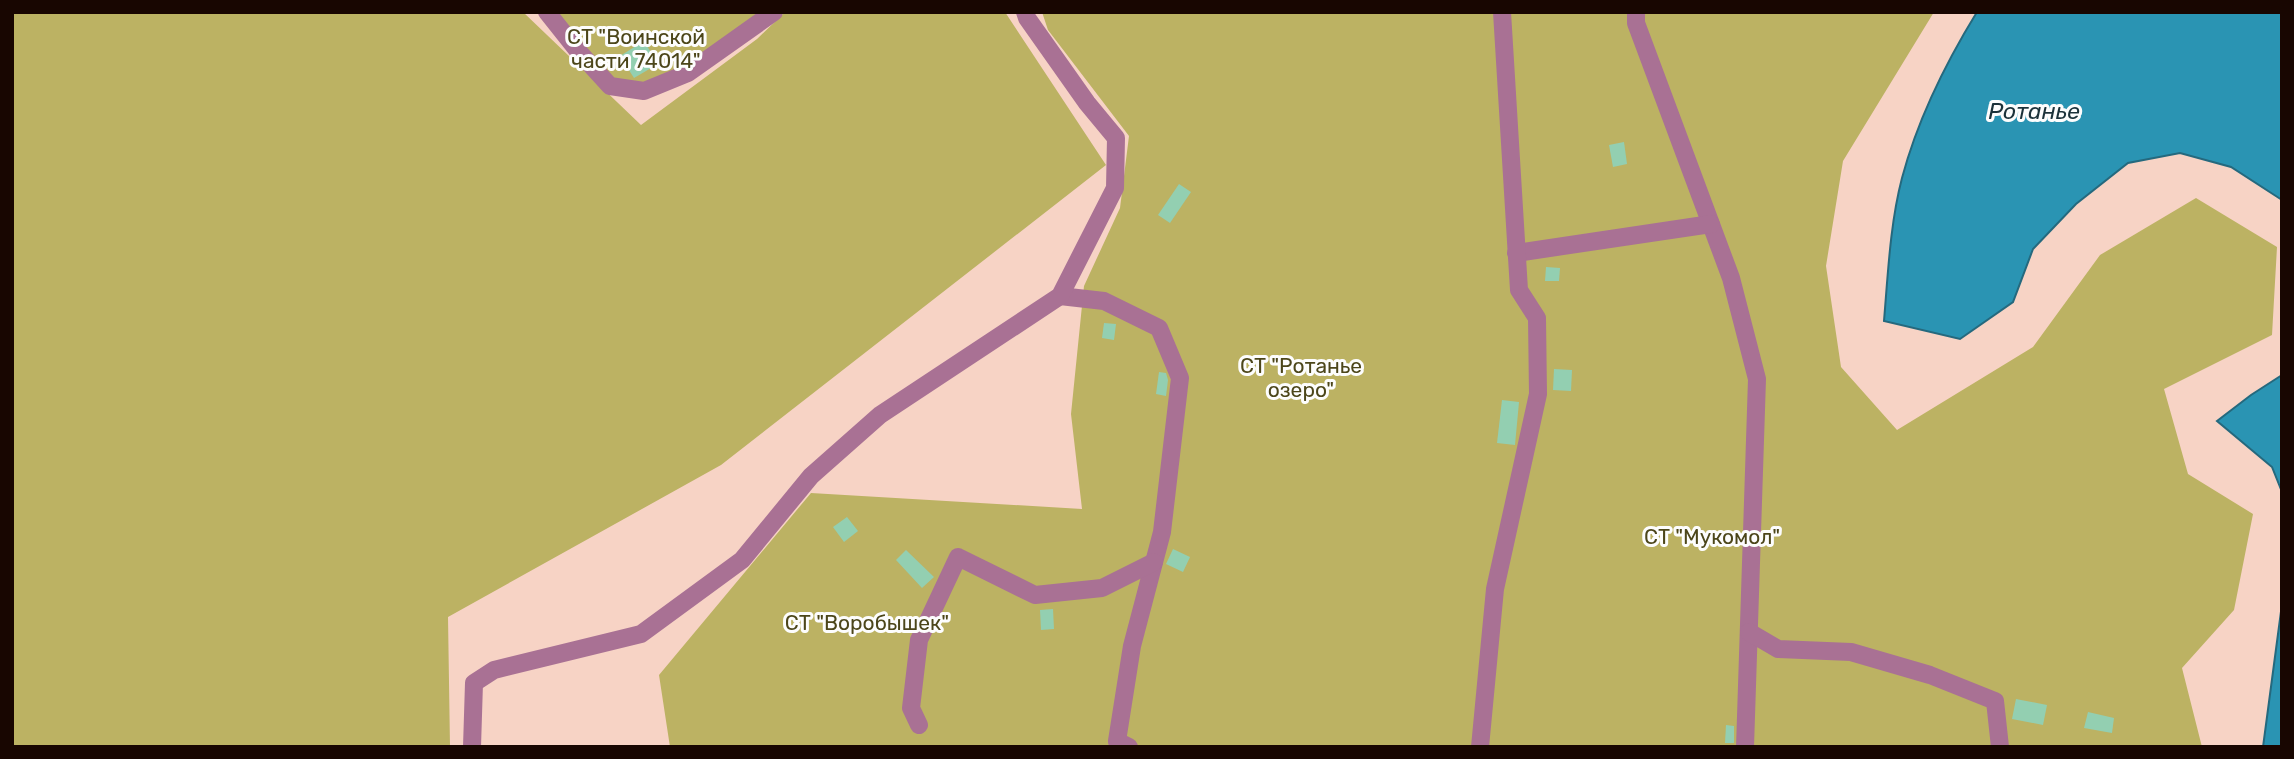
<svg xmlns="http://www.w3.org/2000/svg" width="2294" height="759" viewBox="0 0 2294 759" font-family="Rubik,sans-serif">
	<rect width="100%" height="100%" fill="#f7d3c5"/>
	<g fill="#bcb263">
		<path d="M12 12H523L641 125 757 39 785 12H1005L1106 165 721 465 448 617 450 747H12Z"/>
		<path d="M555 12H761C730 36 657 100 615 81 607 77 565 24 555 12Z"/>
		<path d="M1042 12H1934L1843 161 1826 266 1841 367 1897 430 2033 347 2100 255 2196 198 2277 247 2272 335 2164 389 2188 474 2253 514 2234 610 2182 668 2202 747H670L659 675 811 493 1082 509 1071 414 1084 286 1120 208 1129 136 1048 30Z"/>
	</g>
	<g fill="#2a94b3" stroke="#25697e" stroke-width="2">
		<path d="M1977 12H2282V200L2231 167 2180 153 2128 163 2076 204 2033 249 2013 302 1960 339 1884 321C1888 274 1890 224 1902 178 1918 118 1945 64 1977 12Z"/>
		<path d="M2282 375V492L2272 467 2217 421 2251 395Z"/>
		<path d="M2282 604V747H2263Z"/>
	</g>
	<g fill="#93cfb1">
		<path d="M644 41 658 64 634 78 620 56Z"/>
		<path d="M1624 142 1627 164 1613 167 1609 145Z"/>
		<path d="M1179 184 1191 192 1170 223 1158 215Z"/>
		<path d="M1546 267 1560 268 1559 281H1545Z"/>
		<path d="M1104 323 1116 324 1114 340 1102 338Z"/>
		<path d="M1554 369 1572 370 1571 391 1553 390Z"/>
		<path d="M1159 372 1166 373 1168 380 1166 396 1156 394Z"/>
		<path d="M1502 400 1519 402 1515 445 1497 443Z"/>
		<path d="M847 517 858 531 844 542 833 527Z"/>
		<path d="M1173 549 1190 557 1183 572 1166 564Z"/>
		<path d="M906 550 934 577 922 588 896 560Z"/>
		<path d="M1053 609 1054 629 1041 630 1040 610Z"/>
		<path d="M2016 699 2047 705 2043 725 2012 719Z"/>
		<path d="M2088 712 2114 718 2112 733 2084 728Z"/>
		<path d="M1726 725 1734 726V743H1725Z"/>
	</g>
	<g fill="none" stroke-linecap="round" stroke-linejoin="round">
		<g stroke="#a97194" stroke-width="18">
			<path d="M547 12 578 51 610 86 644 91 688 73 774 12"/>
			<path d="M1636 12V23L1731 278 1757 379 1745 747"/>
			<path d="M1516 253 1711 224"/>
			<path d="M1060 296 1104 301 1159 328 1180 378 1162 532 1132 646 1117 741 1129 747"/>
			<path d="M1749 632 1778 649 1851 652 1930 675 1995 701 2000 747"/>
			<path d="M919 725 911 708 919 640 958 557 1035 595 1102 588 1154 562"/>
			<path d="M472 747 474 683 494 670 641 634 742 560 811 476 880 415 1060 296 1115 188 1116 138 1087 103 1027 18 1025 12"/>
			<path d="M1480 747 1495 589 1538 394 1537 318 1519 290 1502 12"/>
		</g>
	</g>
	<g text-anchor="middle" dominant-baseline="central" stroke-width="6" stroke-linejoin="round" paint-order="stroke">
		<g font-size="21" fill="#4c461a" stroke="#fdfdfd">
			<text x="636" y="36">СТ "Воинской<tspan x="636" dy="24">части 74014"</tspan></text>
			<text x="1301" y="365">СТ "Ротанье<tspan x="1301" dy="24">озеро"</tspan></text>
			<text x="1712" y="536">СТ "Мукомол"</text>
			<text x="867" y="622">СТ "Воробышек"</text>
		</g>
		<g font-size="23" font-style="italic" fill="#1c323a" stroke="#fdfdfd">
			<text x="2034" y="111">Ротанье</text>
		</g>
	</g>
	<rect width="2294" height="759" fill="none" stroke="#180601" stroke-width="28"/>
</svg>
